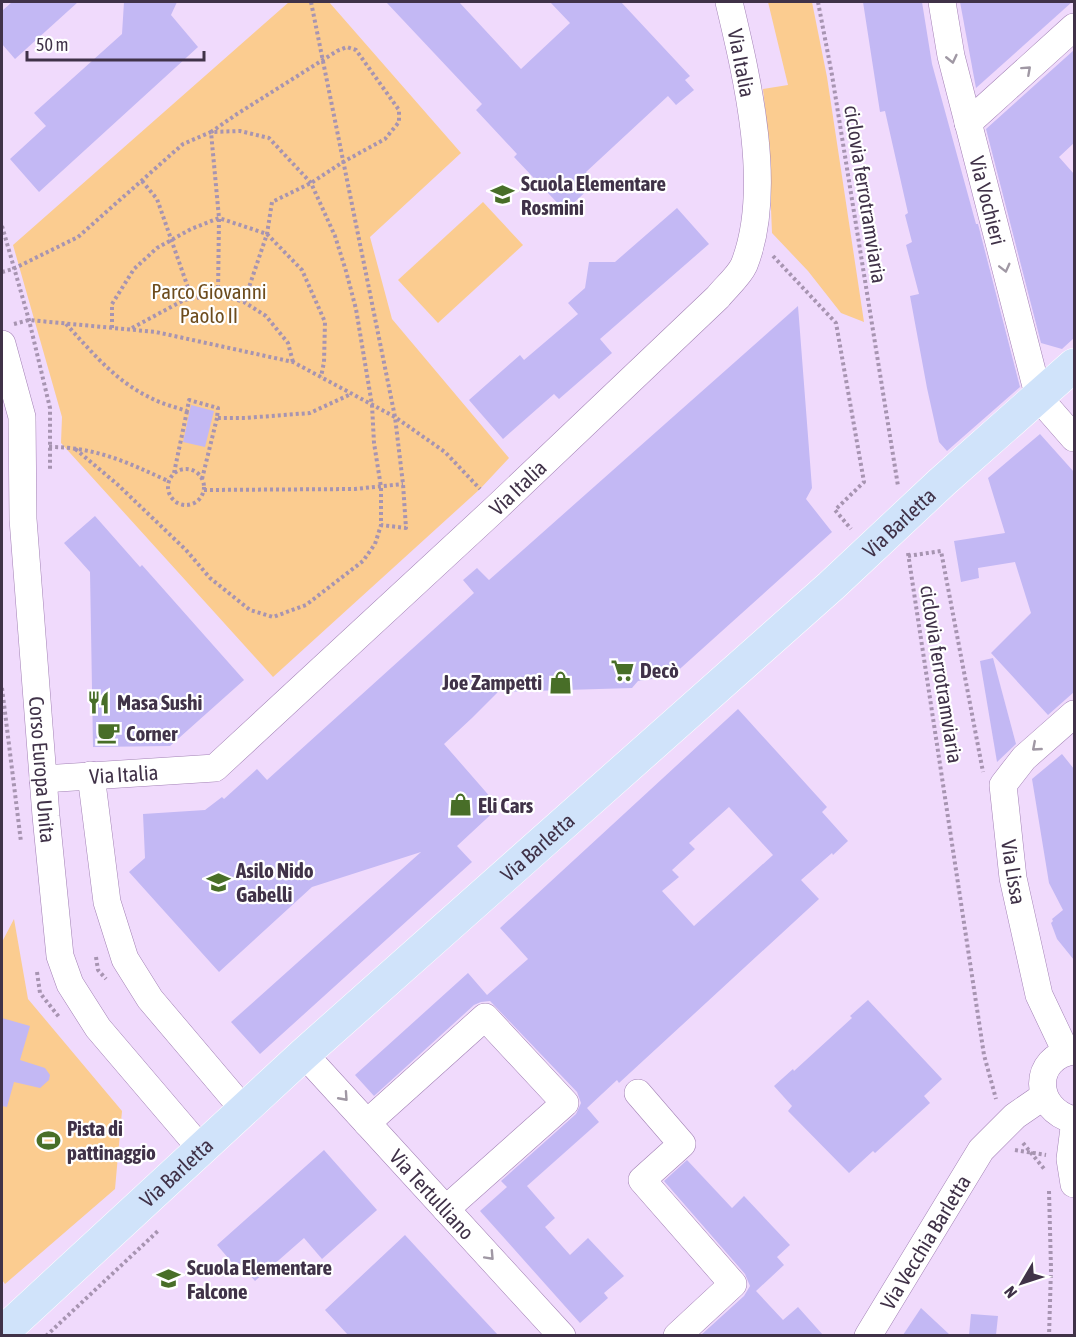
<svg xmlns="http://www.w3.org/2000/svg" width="1076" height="1337" viewBox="0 0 1076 1337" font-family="'Asap Condensed',sans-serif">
	<rect width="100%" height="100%" fill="#f0dafc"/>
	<g fill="#fbcc90">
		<path d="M289 2H329L461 153 370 237 392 319 509 458 480 489 273 677 61 443 62 417 13 245Z"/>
		<path d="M768 2H812L827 77 864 322 841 313 808 271 772 233 768 136 763 89 788 85Z"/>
		<path d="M483 202 523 245 438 323 398 280Z"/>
		<path d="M14 919 28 999 122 1111 115 1189 5 1284 2 1280V942Z"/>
	</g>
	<g fill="#c3b8f4" fill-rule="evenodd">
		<path d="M12 2H78L15 59 2 44V11Z"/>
		<path d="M124 2H177L171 15 198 47 39 192 10 159 46 126 34 113 122 34Z"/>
		<path d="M386 2H459L521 69 570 23 550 2H621L690 76 685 80 694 90 676 105 668 96 586 172 595 183 565 211 514 157 517 154 476 110 482 104Z"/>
		<path d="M863 2H922L932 64 976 224H978L1020 387 947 451 939 442 927 388 910 296 919 294 906 245 912 242 905 215 908 213 885 111 880 112Z"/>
		<path d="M960 2H1072L976 88Z"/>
		<path d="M1074 50V143L1059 157 1074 174V338L1062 349 1041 343 986 129Z"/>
		<path d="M677 208 709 244 600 339 612 353 559 399 554 394 503 439 469 400 520 355 524 360 578 314 568 303 585 288 589 262H615Z"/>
		<path d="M798 306 812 488 806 499 832 532 672 676 638 681 632 688 498 692 472 718 444 744 499 807 457 846 472 862 260 1054 231 1022 421 852 312 887 219 972 129 872 145 858 143 814 205 810 222 797 224 799 257 769 267 780 474 593 463 580 477 568 489 580Z"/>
		<path d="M191 405 214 411 205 447 183 442Z"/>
		<path d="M1040 434 1074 472V692L1048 715 991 653 1031 613 1015 562 978 568 979 578 961 582 954 541 1005 533 988 478Z"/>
		<path d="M95 516 140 567 142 565 244 680 170 746 93 747 90 572 64 543Z"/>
		<path d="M993 658 1016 744 997 762 980 661Z"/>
		<path d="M738 709 827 807 822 812 848 841 833 855 832 853 801 880 819 899 619 1083 617 1080 587 1108 599 1122 527 1186 555 1218 545 1227 570 1255 588 1238 624 1276 604 1293 608 1298 580 1323 480 1211 507 1187 501 1181 576 1114 581 1103 577 1092 490 1001 481 1002 474 1005 374 1096 355 1075 468 973 487 995 528 959 500 928ZM729 807 773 855 694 926 662 891 679 877 672 870 695 849 689 843Z"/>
		<path d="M1062 754 1074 769V960L1057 939 1051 923 1053 921 1052 919 1063 910 1049 883 1032 779Z"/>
		<path d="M868 1000 942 1079 924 1096 930 1103 875 1153 873 1151 849 1173 788 1111 792 1106 774 1086 793 1069 794 1071 852 1018 850 1016Z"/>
		<path d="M2 1018 30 1026 20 1060 45 1068 50 1075 49 1080 40 1088 14 1082 7 1107 2 1106Z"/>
		<path d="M324 1150 377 1210 322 1259 304 1238 255 1281 239 1263 235 1266 217 1245Z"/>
		<path d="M687 1160 732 1208 744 1196 790 1245 777 1257 784 1265 756 1291 783 1320 798 1307 823 1335H701L744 1296 750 1286 745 1274 664 1181Z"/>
		<path d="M405 1235 453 1287 498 1335H348L325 1310Z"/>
		<path d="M921 1308 950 1335H903Z"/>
		<path d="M971 1314 998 1316 996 1335H969Z"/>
	</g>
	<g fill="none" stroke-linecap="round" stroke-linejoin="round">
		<defs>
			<g id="minor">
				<path id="s1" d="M942 2 951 56 1039 398 1074 438"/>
				<path d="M968 123 1074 27"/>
				<path id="s2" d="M2 344 22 417 23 519 46 816 60 956 70 984 98 1028 202 1150"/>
				<path d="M91 775 107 902 125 959 150 999 244 1110"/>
				<path id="s3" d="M43 779 215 768 496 508 718 297C726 287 739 276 744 265 774 190 747 77 729 2"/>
				<path d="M1074 1051C1032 1057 1032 1109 1074 1120"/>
				<path d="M1066 1052 1039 995 1013 878 1003 785 1024 758 1074 714"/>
				<path id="s4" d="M304 1054 562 1336"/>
				<path d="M638 1093 682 1144 642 1180 733 1284 677 1336"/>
				<path d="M367 1123 485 1017 565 1103 446 1209"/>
				<path d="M1074 1128 1070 1159 1074 1184"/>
				<path id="s5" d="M868 1336 981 1150 1015 1116 1044 1096"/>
			</g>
			<g id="major">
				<path id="s6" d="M2 1333 304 1054 831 586 942 482 1074 365"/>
			</g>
		</defs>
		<use href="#minor" stroke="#a281b5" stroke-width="28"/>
		<use href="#major" stroke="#fff" stroke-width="34"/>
		<g stroke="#a794b1" stroke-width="4" stroke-dasharray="3 3" stroke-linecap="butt">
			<path d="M311 2 395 417 403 484 406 528 381 525"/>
			<path d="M818 2 832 75 898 486"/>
			<path d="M142 181 157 199 192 299"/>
			<path d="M2 226 29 320 50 408V469"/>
			<path d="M773 256 836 323 864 482 835 510 851 529"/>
			<path d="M2 272 13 269 78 237 183 144 211 132 240 131 269 138 311 183 335 236 346 271 356 309 372 405 374 443 381 487V525L375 544 363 561 306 605 273 617 250 610 210 578 186 550 117 484 73 447"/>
			<path d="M218 294 219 218 211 132 237 114 337 51 347 47 356 50 399 110V122L385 139 343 162 311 183 272 202 267 234 244 302"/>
			<path d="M14 324 29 320 156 332 293 362 395 417 445 452 480 489"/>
			<path d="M66 324C92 352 115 381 151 398 162 404 175 407 187 411L189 400 218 408 217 418H245L310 413 351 394"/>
			<path d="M112 328V304L134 269 157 248 191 229 219 218 267 234 302 270 325 322 324 362 321 377"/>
			<path d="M132 328 184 300 218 294 244 302 266 316 288 343 293 362"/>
			<path d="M49 447C95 447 127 462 168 481"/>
			<circle cx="186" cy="487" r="18"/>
			<path d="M174 473 187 411"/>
			<path d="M202 479 217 418"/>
			<path d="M204 490 355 489 403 484"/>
			<path d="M908 553 984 1055 996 1099"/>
			<path d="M908 556 941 551 983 772"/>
			<path d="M2 688 21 842"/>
			<path d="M96 957 98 970 106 979"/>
			<path d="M37 972 40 993 59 1017"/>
			<path d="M1023 1143 1045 1170"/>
			<path d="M1015 1150 1046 1155"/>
			<path d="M1049 1191 1051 1269 1049 1336"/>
			<path d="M46 1336 159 1230"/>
		</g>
		<use href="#minor" stroke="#fff" stroke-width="27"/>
		<use href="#major" stroke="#d0e3fa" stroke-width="33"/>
	</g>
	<defs><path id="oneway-chevron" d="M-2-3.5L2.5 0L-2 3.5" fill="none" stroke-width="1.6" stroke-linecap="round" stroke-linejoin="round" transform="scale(1.5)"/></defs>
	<g stroke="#a098a4">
		<use href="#oneway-chevron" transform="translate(952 59) rotate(77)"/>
		<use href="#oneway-chevron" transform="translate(1027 70) rotate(-42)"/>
		<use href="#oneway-chevron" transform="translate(1005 268) rotate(76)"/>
		<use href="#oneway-chevron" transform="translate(1036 747) rotate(139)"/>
		<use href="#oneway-chevron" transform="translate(344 1097) rotate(48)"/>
		<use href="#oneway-chevron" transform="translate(490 1256) rotate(47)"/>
	</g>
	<defs>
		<symbol id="school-bare" viewBox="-9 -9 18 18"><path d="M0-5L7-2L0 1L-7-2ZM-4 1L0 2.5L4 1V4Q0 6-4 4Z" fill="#486e28" stroke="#fff" stroke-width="2.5" paint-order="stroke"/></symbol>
		<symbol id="supermarket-bare" viewBox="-9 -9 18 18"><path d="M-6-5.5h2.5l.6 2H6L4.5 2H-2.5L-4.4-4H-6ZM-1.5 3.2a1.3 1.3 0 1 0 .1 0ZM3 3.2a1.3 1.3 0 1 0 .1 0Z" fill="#486e28" stroke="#fff" stroke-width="2.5" paint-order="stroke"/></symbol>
		<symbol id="shop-bare" viewBox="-9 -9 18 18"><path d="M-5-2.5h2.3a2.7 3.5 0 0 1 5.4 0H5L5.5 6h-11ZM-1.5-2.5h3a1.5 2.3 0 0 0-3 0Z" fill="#486e28" stroke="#fff" stroke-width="2.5" paint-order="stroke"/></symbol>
		<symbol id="restaurant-bare" viewBox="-9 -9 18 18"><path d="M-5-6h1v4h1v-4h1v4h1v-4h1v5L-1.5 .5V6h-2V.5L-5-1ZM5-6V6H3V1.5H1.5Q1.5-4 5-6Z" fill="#486e28" stroke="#fff" stroke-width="2.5" paint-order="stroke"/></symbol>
		<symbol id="cafe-bare" viewBox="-9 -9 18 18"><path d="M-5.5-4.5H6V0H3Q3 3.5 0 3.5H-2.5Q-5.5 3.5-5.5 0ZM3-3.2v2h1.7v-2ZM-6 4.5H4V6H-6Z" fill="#486e28" stroke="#fff" stroke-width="2.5" paint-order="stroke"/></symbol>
		<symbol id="stadium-bare" viewBox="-9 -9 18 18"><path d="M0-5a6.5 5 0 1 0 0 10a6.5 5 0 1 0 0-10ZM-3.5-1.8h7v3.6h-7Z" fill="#486e28" stroke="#fff" stroke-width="2.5" paint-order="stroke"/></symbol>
	</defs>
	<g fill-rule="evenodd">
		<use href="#school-bare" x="486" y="178" width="33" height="33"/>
		<use href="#supermarket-bare" x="606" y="654" width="33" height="33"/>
		<use href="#shop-bare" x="544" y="666" width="33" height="33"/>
		<use href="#restaurant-bare" x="82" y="686" width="33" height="33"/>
		<use href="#cafe-bare" x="92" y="716" width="33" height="33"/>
		<use href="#shop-bare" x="444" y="788" width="33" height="33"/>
		<use href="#school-bare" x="202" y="866" width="33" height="33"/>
		<use href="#stadium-bare" x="32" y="1124" width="33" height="33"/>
		<use href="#school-bare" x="152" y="1262" width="33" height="33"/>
	</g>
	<g text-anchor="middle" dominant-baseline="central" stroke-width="4.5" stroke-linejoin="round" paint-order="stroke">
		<g font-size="21" fill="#403248" stroke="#fff">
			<text transform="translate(742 63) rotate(79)">Via Italia</text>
			<text transform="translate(866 194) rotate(81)">ciclovia ferrotramviaria</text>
			<text stroke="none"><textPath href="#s1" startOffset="204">Via Vochieri</textPath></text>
			<text stroke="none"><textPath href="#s3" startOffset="585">Via Italia</textPath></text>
			<text stroke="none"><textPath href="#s6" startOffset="1209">Via Barletta</textPath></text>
			<text transform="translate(942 674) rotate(81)">ciclovia ferrotramviaria</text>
			<text stroke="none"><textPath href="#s2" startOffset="429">Corso Europa Unita</textPath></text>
			<text stroke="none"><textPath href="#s3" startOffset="81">Via Italia</textPath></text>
			<text stroke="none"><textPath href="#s6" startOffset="723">Via Barletta</textPath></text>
			<text transform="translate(1014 872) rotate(81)">Via Lissa</text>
			<text stroke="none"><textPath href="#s6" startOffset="237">Via Barletta</textPath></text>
			<text stroke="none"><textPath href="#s4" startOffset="190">Via Tertulliano</textPath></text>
			<text stroke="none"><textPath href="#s5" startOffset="110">Via Vecchia Barletta</textPath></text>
		</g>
		<g font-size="21" font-weight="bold" fill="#403248" stroke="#fff" text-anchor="start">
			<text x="521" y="183">Scuola Elementare<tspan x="521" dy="24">Rosmini</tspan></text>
			<text x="640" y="670">Decò</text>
			<text x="542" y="682" text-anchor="end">Joe Zampetti</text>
			<text x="117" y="702">Masa Sushi</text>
			<text x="126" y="733">Corner</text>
			<text x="478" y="805">Eli Cars</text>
			<text x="236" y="870">Asilo Nido<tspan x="236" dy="24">Gabelli</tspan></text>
			<text x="67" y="1128">Pista di<tspan x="67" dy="24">pattinaggio</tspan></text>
			<text x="187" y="1267">Scuola Elementare<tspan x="187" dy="24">Falcone</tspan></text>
		</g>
		<g font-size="21" fill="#6d4c1d" stroke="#fff">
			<text x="209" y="291">Parco Giovanni<tspan x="209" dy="24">Paolo II</tspan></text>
		</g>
	</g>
	<rect width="1076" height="1337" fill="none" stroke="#403248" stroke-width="6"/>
	<g transform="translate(1022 1283) rotate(231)" stroke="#ffffff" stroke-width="4.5" paint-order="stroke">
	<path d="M0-4.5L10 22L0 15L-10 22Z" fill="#403248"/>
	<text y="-9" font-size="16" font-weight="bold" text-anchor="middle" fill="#403248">N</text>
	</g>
	<path d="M27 51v9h177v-9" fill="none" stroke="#403248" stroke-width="3"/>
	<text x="36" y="51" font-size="18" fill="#403248" stroke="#ffffff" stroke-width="4.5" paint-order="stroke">50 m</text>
</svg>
